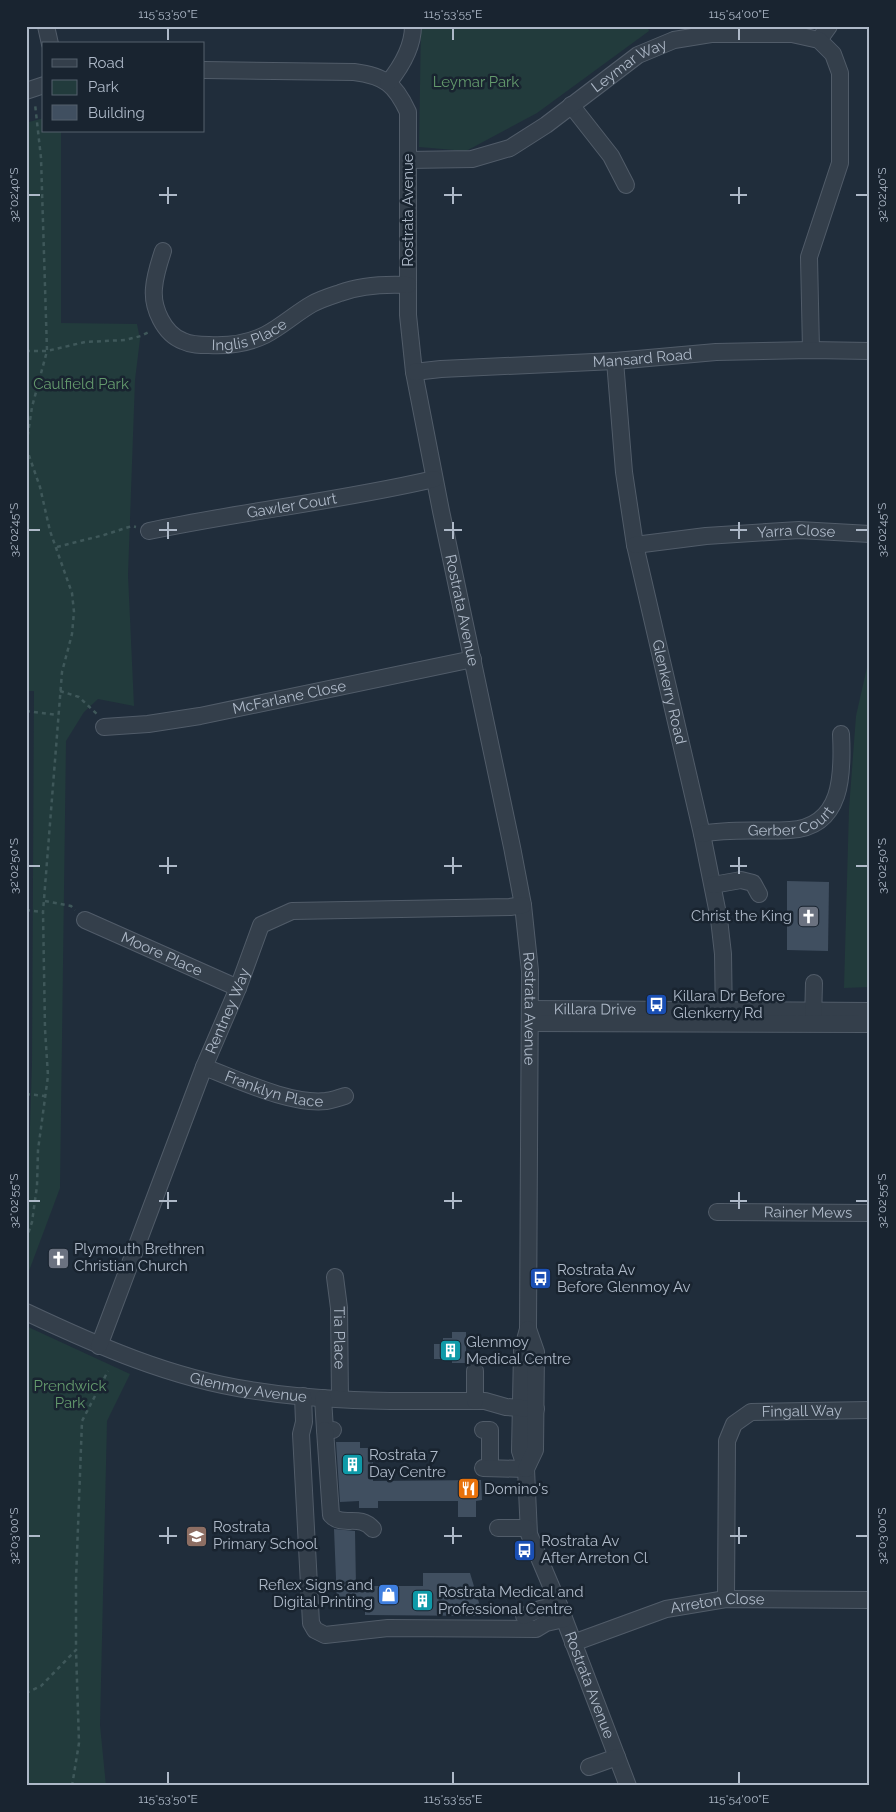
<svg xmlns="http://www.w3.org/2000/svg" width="896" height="1812" viewBox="0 0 896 1812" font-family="Raleway,sans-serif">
	<rect width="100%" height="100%" fill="#202d3b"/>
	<g fill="#223b3c">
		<path d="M421 26H647L649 31 537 113 466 151 419 147Z"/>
		<path d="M44 118V131H61V323L137 324 140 339 135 380 128 575 134 706 98 699 84 712 66 741 60 1188 26 1279V1192L28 1188 32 1064 34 691H26V368H28L29 122Z"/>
		<path d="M870 654V987L844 988 849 809 856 716Z"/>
		<path d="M26 1326 130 1374 107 1421 100 1725 106 1786H26Z"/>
	</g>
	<g fill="#404f60">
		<path d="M787 881 829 882 828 951 787 950Z"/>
		<path d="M452 1332H466V1363H452V1359H434V1344H443V1338H452Z"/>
		<path d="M336 1442H360V1448H373V1481L481 1480 482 1500 476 1501V1517H458V1501H378V1508H359V1501L340 1502Z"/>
		<path d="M334 1529 355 1531 356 1586H423V1573H470L483 1616 365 1615V1602L337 1603Z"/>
	</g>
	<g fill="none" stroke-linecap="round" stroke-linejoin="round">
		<defs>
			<g id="minor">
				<path d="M46 26 50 44"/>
				<path d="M819 40 829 26"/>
				<path id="s1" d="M204 70 354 72C385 76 395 84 408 112V315L414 372 441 511 512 847 523 905 530 971 528 1329 522 1351 520 1451 526 1469 529 1534 559 1605 628 1786"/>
				<path d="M388 83C401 67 413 48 413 26"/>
				<path d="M26 91 44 85"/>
				<path d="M571 105 611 156 626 185"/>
				<path id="s2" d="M408 160 472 159 510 148 546 125 638 55 674 40 711 34H792L819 40 833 54 840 73V163L809 257 811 350"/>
				<path id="s3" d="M163 251C159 263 155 275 154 288 152 308 164 334 183 341 191 345 200 345 209 345 228 346 247 344 265 335 281 327 296 313 312 304 321 299 331 296 340 293 361 285 386 284 408 285"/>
				<path id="s4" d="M615 361 624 472 635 545 702 834 719 919 723 954 724 1023"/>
				<path id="s5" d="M414 372 441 369 615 361 716 352 811 350 870 351"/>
				<path id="s6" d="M149 531C244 511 340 501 434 479"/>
				<path id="s7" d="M635 545 706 536 799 530 870 534"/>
				<path id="s8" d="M104 727 148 724 200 716 473 659"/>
				<path id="s9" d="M702 834C732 828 760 832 790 830 843 827 843 774 841 734"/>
				<path d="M713 885 741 880 753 883 759 894"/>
				<path id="s10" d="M85 920 238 988"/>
				<path id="s11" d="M530 1009 870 1011"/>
				<path d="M813 1021 814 983"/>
				<path d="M530 1023 870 1024"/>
				<path id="s12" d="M204 1067C237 1079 290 1105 326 1101 332 1100 339 1098 345 1096"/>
				<path id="s13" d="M717 1212 870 1213"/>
				<path id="s14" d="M335 1277 339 1308 340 1399"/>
				<path id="s15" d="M26 1312C98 1346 171 1378 250 1390 328 1403 407 1401 485 1401L506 1407 536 1409"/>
				<path id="s16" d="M99 1346 204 1067 238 988 261 925 292 911 510 907 523 905"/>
				<path d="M475 1371V1401"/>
				<path d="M303 1396 304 1422 301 1434 311 1623 315 1630 325 1635 388 1628 536 1629 546 1623 564 1619"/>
				<path d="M323 1398 325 1430H333"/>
				<path d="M325 1430 331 1515C343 1528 359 1513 373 1529"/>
				<path d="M483 1430H490V1468"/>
				<path d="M483 1468 526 1469"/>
				<path d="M526 1469 535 1450 536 1352 528 1329"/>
				<path d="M498 1528H528"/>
				<path id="s17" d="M726 1599 727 1441 734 1424 751 1412 870 1410"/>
				<path d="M524 1616 540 1609 559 1605"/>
				<path id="s18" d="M573 1643 666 1609 726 1599 870 1600"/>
				<path d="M589 1767 617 1757"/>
			</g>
		</defs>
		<use href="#minor" stroke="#515c69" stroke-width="18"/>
		<g stroke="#3f585a" stroke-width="2.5" stroke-dasharray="4 4" stroke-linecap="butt">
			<path d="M26 351H47L85 342 125 340 141 336 151 331"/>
			<path d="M57 547 104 535 132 526 136 527"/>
			<path d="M60 691 79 697 98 715"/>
			<path d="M26 711 57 715"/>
			<path d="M45 901 71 906 75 910"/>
			<path d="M26 910 43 912"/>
			<path d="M26 1094 45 1096"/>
			<path d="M26 1240 32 1222 37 1186 38 1150 48 1076 45 1029 43 912 62 672 72 634 74 612 72 593 50 531 40 487 26 447 32 407 47 351 41 158 35 104"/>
			<path d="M26 1693 41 1686 76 1650V1580L82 1421 108 1371"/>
			<path d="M72 1786 79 1743 76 1650"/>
		</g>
		<use href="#minor" stroke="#343f4b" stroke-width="16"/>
	</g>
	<path fill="none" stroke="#aeb9c8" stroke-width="2" d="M168 28V40M453 28V40M739 28V40M168 187V204M453 187V204M739 187V204M28 195H40M159 195H177M444 195H462M730 195H747M856 195H868M168 522V539M453 522V539M739 522V539M28 530H40M159 530H177M444 530H462M730 530H747M856 530H868M168 857V874M453 857V874M739 857V874M28 866H40M159 866H177M444 866H462M730 866H747M856 866H868M168 1192V1209M453 1192V1209M739 1192V1209M28 1201H40M159 1201H177M444 1201H462M730 1201H747M856 1201H868M168 1527V1544M453 1527V1544M739 1527V1544M28 1536H40M159 1536H177M444 1536H462M730 1536H747M856 1536H868M168 1772V1784M453 1772V1784M739 1772V1784"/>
	<defs>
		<symbol id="church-square" viewBox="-11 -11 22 22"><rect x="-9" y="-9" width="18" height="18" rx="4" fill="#6b7280" stroke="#192430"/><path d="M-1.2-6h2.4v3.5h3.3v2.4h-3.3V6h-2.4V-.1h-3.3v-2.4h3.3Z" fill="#fff"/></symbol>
		<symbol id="bus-square" viewBox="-11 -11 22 22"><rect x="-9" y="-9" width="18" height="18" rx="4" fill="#1a4fb4" stroke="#192430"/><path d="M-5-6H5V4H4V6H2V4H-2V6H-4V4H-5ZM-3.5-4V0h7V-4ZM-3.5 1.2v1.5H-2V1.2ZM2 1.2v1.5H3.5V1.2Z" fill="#fff"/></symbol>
		<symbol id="building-square" viewBox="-11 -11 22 22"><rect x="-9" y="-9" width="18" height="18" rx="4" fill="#0f9aa8" stroke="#192430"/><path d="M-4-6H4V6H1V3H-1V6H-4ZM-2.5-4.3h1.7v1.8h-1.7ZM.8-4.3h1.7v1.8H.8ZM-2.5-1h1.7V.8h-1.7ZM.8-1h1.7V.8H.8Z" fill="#fff"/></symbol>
		<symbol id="restaurant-square" viewBox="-11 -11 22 22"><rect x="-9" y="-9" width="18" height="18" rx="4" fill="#e8710a" stroke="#192430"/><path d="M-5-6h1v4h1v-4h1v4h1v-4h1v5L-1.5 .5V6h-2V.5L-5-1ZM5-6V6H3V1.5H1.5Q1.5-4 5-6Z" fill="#fff"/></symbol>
		<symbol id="school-square" viewBox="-11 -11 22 22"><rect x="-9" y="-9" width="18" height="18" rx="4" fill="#8d6e63" stroke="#192430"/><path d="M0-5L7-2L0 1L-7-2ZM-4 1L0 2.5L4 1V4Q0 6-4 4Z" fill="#fff"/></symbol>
		<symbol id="shop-square" viewBox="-11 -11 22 22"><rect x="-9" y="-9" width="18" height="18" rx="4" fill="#3f7fe0" stroke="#192430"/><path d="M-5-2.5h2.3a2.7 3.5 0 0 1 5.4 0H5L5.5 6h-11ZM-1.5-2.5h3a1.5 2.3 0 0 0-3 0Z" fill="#fff"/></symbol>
	</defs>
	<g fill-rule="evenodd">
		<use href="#church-square" x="796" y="904" width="25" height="25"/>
		<use href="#bus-square" x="644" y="992" width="25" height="25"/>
		<use href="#church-square" x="46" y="1246" width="25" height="25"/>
		<use href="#bus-square" x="528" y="1266" width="25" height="25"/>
		<use href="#building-square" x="438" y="1338" width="25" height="25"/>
		<use href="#building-square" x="340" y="1452" width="25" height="25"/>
		<use href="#restaurant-square" x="456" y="1476" width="25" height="25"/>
		<use href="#school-square" x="184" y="1524" width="25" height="25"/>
		<use href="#bus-square" x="512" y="1538" width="25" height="25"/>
		<use href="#shop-square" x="376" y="1582" width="25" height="25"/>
		<use href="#building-square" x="410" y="1588" width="25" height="25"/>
	</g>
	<g text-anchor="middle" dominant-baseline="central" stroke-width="5" stroke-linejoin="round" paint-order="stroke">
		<g font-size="15" fill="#aeb9c8" stroke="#192430">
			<text stroke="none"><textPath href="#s2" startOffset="249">Leymar Way</textPath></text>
			<text transform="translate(408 210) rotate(-90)">Rostrata Avenue</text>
			<text stroke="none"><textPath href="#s3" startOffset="171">Inglis Place</textPath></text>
			<text stroke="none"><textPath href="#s5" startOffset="229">Mansard Road</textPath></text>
			<text stroke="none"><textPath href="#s6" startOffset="145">Gawler Court</textPath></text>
			<text stroke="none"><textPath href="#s7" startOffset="162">Yarra Close</textPath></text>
			<text stroke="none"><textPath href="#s1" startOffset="725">Rostrata Avenue</textPath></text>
			<text stroke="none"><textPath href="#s4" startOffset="336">Glenkerry Road</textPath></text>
			<text stroke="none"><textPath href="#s8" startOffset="188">McFarlane Close</textPath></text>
			<text stroke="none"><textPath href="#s9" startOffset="91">Gerber Court</textPath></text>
			<text stroke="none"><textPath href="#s10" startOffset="84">Moore Place</textPath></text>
			<text stroke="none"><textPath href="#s1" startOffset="1130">Rostrata Avenue</textPath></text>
			<text stroke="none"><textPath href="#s11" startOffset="65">Killara Drive</textPath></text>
			<text stroke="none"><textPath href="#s16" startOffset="359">Rentney Way</textPath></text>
			<text stroke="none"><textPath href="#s12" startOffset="74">Franklyn Place</textPath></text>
			<text stroke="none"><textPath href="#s13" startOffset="91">Rainer Mews</textPath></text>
			<text stroke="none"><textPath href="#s14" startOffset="61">Tia Place</textPath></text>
			<text stroke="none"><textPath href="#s15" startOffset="236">Glenmoy Avenue</textPath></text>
			<text stroke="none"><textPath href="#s17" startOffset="248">Fingall Way</textPath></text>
			<text stroke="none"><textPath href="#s18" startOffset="151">Arreton Close</textPath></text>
			<text stroke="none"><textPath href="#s1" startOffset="1820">Rostrata Avenue</textPath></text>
		</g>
		<g font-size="15" fill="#649a6d" stroke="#192430">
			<text x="476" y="82">Leymar Park</text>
			<text x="81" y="384">Caulfield Park</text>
			<text x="70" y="1386">Prendwick<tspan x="70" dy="17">Park</tspan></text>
		</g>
		<g font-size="15" fill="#aeb9c8" stroke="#192430" text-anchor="start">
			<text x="792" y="916" text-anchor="end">Christ the King</text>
			<text x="673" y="996">Killara Dr Before<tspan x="673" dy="17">Glenkerry Rd</tspan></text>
			<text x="74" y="1249">Plymouth Brethren<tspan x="74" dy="17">Christian Church</tspan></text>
			<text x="557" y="1270">Rostrata Av<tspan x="557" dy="17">Before Glenmoy Av</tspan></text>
			<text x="466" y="1342">Glenmoy<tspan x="466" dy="17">Medical Centre</tspan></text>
			<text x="369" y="1455">Rostrata 7<tspan x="369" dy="17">Day Centre</tspan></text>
			<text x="484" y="1489">Domino's</text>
			<text x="213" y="1527">Rostrata<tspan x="213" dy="17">Primary School</tspan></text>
			<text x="541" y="1541">Rostrata Av<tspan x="541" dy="17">After Arreton Cl</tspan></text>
			<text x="373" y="1585" text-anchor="end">Reflex Signs and<tspan x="373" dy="17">Digital Printing</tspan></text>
			<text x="438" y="1592">Rostrata Medical and<tspan x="438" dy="17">Professional Centre</tspan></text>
		</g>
	</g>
	<rect width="896" height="1812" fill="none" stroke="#192430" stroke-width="55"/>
	<rect x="42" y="42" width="162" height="90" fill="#192430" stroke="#55606d"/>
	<rect x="52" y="59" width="25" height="8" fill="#343f4b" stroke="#55606d"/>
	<text x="88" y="68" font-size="15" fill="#aeb9c8">Road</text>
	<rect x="52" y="80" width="25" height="15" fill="#223b3c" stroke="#55606d"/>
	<text x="88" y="92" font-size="15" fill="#aeb9c8">Park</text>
	<rect x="52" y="105" width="25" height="15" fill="#404f60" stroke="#55606d"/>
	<text x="88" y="118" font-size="15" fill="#aeb9c8">Building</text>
	<rect x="28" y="28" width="840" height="1756" fill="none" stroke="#aeb9c8" stroke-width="2"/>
	<g font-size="12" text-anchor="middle" fill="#aeb9c8">
		<text x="168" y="18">115°53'50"E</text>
		<text x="453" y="18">115°53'55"E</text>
		<text x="739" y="18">115°54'00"E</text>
		<text transform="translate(14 195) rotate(-90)" y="4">32°02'40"S</text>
		<text transform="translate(882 195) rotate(-90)" y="4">32°02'40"S</text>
		<text transform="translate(14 530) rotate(-90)" y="4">32°02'45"S</text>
		<text transform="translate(882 530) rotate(-90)" y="4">32°02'45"S</text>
		<text transform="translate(14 866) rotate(-90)" y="4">32°02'50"S</text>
		<text transform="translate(882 866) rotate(-90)" y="4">32°02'50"S</text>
		<text transform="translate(14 1201) rotate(-90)" y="4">32°02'55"S</text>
		<text transform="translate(882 1201) rotate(-90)" y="4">32°02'55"S</text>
		<text transform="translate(14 1536) rotate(-90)" y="4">32°03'00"S</text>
		<text transform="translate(882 1536) rotate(-90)" y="4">32°03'00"S</text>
		<text x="168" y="1803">115°53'50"E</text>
		<text x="453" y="1803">115°53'55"E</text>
		<text x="739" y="1803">115°54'00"E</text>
	</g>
</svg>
